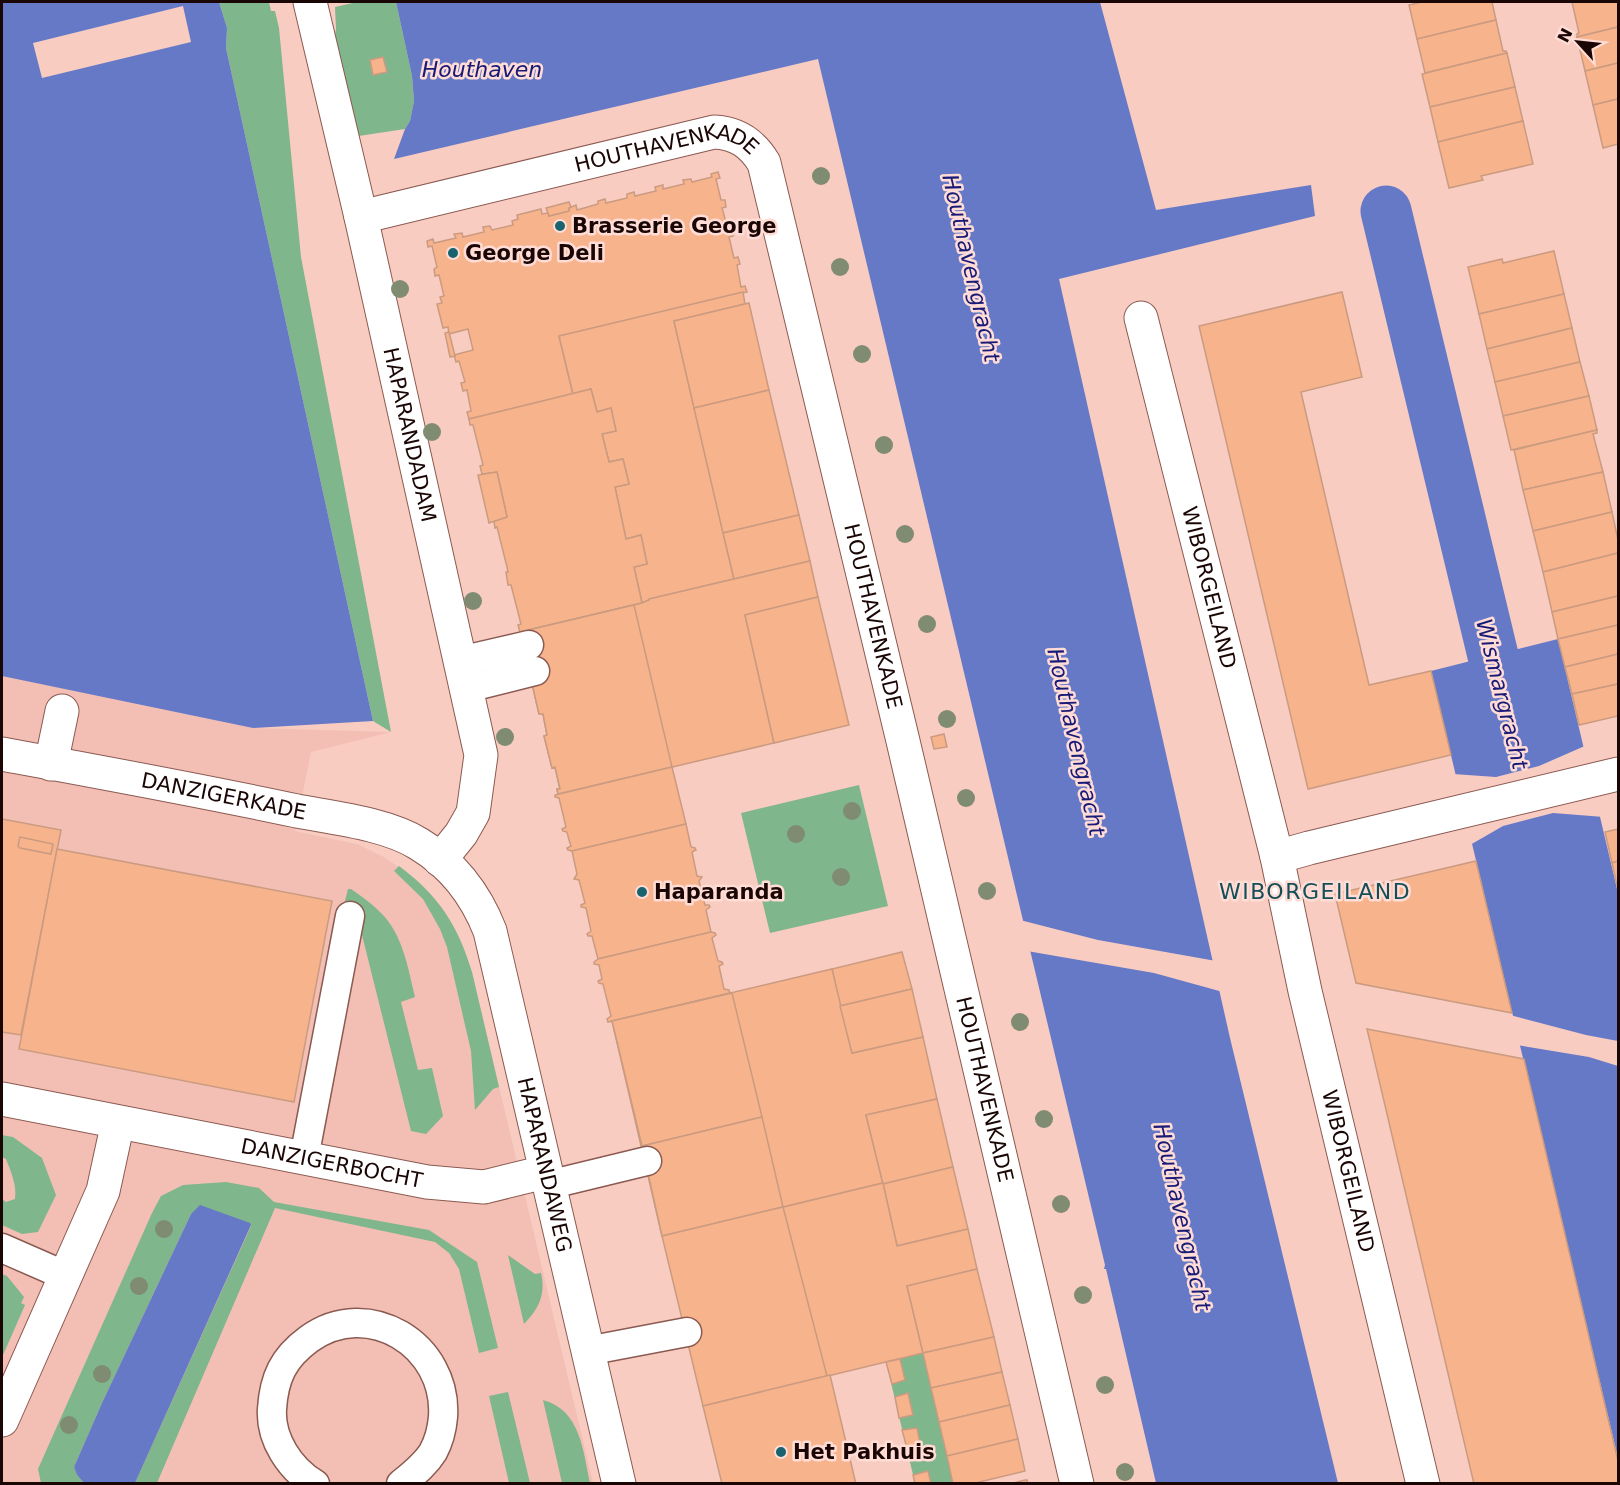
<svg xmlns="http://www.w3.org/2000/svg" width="1620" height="1485" viewBox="0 0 1620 1485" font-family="'DejaVu Sans',sans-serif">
	<rect width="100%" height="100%" fill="#f9ccc2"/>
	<path fill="#f3bfb5" d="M2 672 253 728 391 732 311 752 295 831 357 844 384 857 416 879 431 894 444 910 460 938 472 972 593 1483 2 1484Z"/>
	<g fill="#7fb68c">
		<path d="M219 2H269L271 11H275L279 28 301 257 391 732 373 721 226 48 227 28Z"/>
		<path d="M357 2H396L412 76 414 101 410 121 405 129 352 137 334 41 336 29 335 7Z"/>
		<path d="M859 785 888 906 770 933 741 813Z"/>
		<path d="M399 866C438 895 458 925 472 972L499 1087 493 1089 475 1110 471 1051 447 947 440 929 423 899 394 871Z"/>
		<path d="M348 889H351C361 896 371 903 380 912 403 934 408 968 415 997L401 1002 418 1070 432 1068 443 1116 426 1134 411 1131 355 907 344 905Z"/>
		<path d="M2 1135 13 1137 42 1158 56 1195 38 1232 22 1234 2 1225V1199L6 1202 15 1199C17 1185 11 1172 6 1159L2 1157Z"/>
		<path d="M226 1182 259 1188 274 1202 429 1230 477 1262 498 1348 479 1353 459 1269 449 1253 435 1242 275 1208 157 1483H135L251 1226 249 1223 196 1211 191 1214 102 1403 74 1467 77 1475 84 1483H41L38 1469 152 1213 161 1196 183 1185Z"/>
		<path d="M508 1255 535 1274 541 1273C546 1294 539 1309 524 1324Z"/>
		<path d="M2 1274 7 1276 24 1297 21 1303 25 1305 3 1355 2 1354Z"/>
		<path d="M923 1353 953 1483H915L886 1362Z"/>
		<path d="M508 1392 530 1483H509L489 1396Z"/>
		<path d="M543 1400C581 1410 583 1452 590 1483H562Z"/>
	</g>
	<g fill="#6579c7">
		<path d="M2 2H219L227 28 226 48 373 721 253 728 2 676Z"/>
		<path d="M396 2H1100L1156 210 1311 185 1315 216 1059 279 1230 1038 1338 1483H1156L1106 1269H1104L1105 1265 818 59 394 159 405 129 410 121 414 101 412 76Z"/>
		<path d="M1558 639 1618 893V1458L1431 671Z"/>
		<path d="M200 1205 250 1223 251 1225 135 1483H84L77 1475 74 1467 102 1403 191 1214Z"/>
	</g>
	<g fill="#f9ccc2">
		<path d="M183 6 191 42 42 78 33 43Z"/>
		<path d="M1587 745 1604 817 1553 813 1503 826 1470 845 1453 774 1496 777 1539 766Z"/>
		<path d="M1020 920 1098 940 1216 961 1223 992 1154 973 1027 951Z"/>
		<path d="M1510 1015 1586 1035 1618 1041V1066L1589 1057 1517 1045Z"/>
	</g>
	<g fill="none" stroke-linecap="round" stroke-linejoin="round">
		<path stroke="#6579c7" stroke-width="51" d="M1386 211 1509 722"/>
	</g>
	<g fill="#f7b38b" stroke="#ca9b81" stroke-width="1.5">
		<path d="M1422 2H1492L1496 20 1417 39 1409 5Z"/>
		<path d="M1572 2H1618V27L1577 37V34L1579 33Z"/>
		<path d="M1496 20 1503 51H1506L1507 53 1425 73 1417 39Z"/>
		<path d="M1618 27V63L1585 71 1577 37Z"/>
		<path d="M1507 53 1515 87 1430 107 1422 74Z"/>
		<path d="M383 57 387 72 373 75 370 60Z"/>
		<path d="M1618 63V99L1593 105 1585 71Z"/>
		<path d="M1515 87 1523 121 1438 142 1430 107Z"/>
		<path d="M1618 99V144L1603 148 1593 105Z"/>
		<path d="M1523 121 1533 164 1481 176 1483 180 1449 188 1438 142Z"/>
		<path d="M718 172 720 178 716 179 721 200H725L726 207 722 208 728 229 732 228 733 236 729 237 734 258 738 257 740 264 737 265 741 287 745 286 747 292 559 336 573 394 469 419 467 412 471 411 467 390 463 391 461 383 465 382 459 361 456 362 454 355 473 350 468 329 449 334 448 327 443 328 437 304 442 303 440 297 444 296 439 275 435 276 434 269 437 267 432 246 428 247 427 241 433 239 434 243 456 238 454 234 462 233 463 237 484 232 483 227 490 226 492 230 513 225 512 221 518 219 517 215 541 209 542 214 548 213 549 216 569 211V208L576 205 577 210 598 204V201L605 199 606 203 627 198V194L634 192 635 196 656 191 655 187 663 185V189L684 184 683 180 691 179 692 182 712 177 711 174Z"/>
		<path d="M569 202 571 207 569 208V211L549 216 546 208Z"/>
		<path d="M1554 251 1564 294 1479 314 1468 267 1502 259 1503 263Z"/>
		<path d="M743 292 745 304 674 321 734 579 649 599V600L642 603 634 567 647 564 641 535 626 539 615 487 629 484 623 459 609 462 602 434 616 431 611 408 597 412 591 389 573 394 559 336Z"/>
		<path d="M1342 292 1362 377 1301 392 1369 685 1431 671 1451 755 1308 789 1199 326Z"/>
		<path d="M1564 294 1572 328 1487 349 1479 314Z"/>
		<path d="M749 303 769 390 694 408 674 321Z"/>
		<path d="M1572 328 1580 362 1495 382 1487 349Z"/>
		<path d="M449 332 455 356 450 357 445 333Z"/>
		<path d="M1580 362 1589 396 1503 416 1495 382Z"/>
		<path d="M591 389 597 412 611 408 616 431 602 434 609 462 623 459 629 484 615 487 626 539 641 535 647 564 634 567 642 603 520 632 518 625 521 624 511 585H508L506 572H508L507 567 497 527 495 528 494 521 507 517 502 494 497 472 482 474 480 466 483 465 473 425H470L469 419Z"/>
		<path d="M769 390 799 515 723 533 694 408Z"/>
		<path d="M1589 396 1597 430 1511 450 1503 416Z"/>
		<path d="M1597 430V433L1593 434 1603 472 1523 490 1514 450Z"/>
		<path d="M497 472 507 517 489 523 478 475Z"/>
		<path d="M1603 472 1612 512 1533 531 1523 490Z"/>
		<path d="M1612 512 1618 540V553L1543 572 1533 531Z"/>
		<path d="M799 515 810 561 734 579 723 533Z"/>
		<path d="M1618 553V596L1552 612 1543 572Z"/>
		<path d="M810 561 818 597 745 615 774 743 558 794 557 789H560L555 767 552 768 544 736 547 735 543 714H539L520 632 642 603 649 600V599Z"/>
		<path d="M1618 596V625L1558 639 1552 612Z"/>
		<path d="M818 597 849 725 774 743 745 615Z"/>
		<path d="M634 605 672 767 558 794 557 789H560L555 767 552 768 544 736 547 735 543 714H539L520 632Z"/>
		<path d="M1618 625V654L1565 667 1558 639Z"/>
		<path d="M1618 654V684L1572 694 1565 667Z"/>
		<path d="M1618 684V716L1579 725 1572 694Z"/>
		<path d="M944 734 947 747 934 749 931 737Z"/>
		<path d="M672 767 686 824 572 851 568 850 567 848 571 846 569 840 567 832 563 831 562 829 566 827 559 798 555 797V795Z"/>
		<path d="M2 819 61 830 21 1035 2 1032Z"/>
		<path d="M686 824 691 847 695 848 696 850 692 852 697 876 702 877 699 881 705 905H709L710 907 706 910 711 932 598 959 592 936H588L587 934 591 931 586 908 581 907V905L585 903 579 880 574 879 577 874 572 851Z"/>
		<path d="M1618 829V861L1612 863 1605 832Z"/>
		<path d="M20 837 53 844 51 854 20 848 18 846Z"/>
		<path d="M57 849 332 901 294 1102 19 1049Z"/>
		<path d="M1476 861 1512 1013 1356 983 1335 894Z"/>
		<path d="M1618 861V890L1612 863Z"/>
		<path d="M711 932 715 933 716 935 712 938 718 961 722 962 723 964 719 966 724 989 729 990 730 993 608 1022 607 1019 611 1016 603 984 599 983 598 981 602 979 599 965 594 964V962L598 959Z"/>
		<path d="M902 952 912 989 840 1006 832 969Z"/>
		<path d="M832 969 852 1053 923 1037 937 1099 866 1115 883 1183 662 1236 612 1021Z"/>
		<path d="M912 989 923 1037 852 1053 840 1006Z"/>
		<path d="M732 993 762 1117 642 1146 612 1021Z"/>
		<path d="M1367 1029 1524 1059 1618 1461V1484H1474Z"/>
		<path d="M937 1099 953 1167 883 1184 866 1115Z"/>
		<path d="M762 1117 783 1207 662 1236 642 1146Z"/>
		<path d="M953 1167 968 1229 897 1246 883 1184Z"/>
		<path d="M883 1183 897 1246 968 1229 977 1269 907 1286 923 1353 758 1393 752 1368 782 1361 781 1357H784L779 1335 792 1332 788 1317 689 1341 685 1323 751 1307 745 1283 774 1276 770 1255 759 1257 755 1238 723 1245 717 1223Z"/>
		<path d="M783 1207 827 1376 703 1406 662 1236Z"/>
		<path d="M977 1269 994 1337 923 1353 907 1286Z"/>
		<path d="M994 1337 1002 1372 931 1388 923 1353Z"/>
		<path d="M900 1359 905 1380 892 1384 886 1362Z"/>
		<path d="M1002 1372 1010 1405 939 1422 931 1388Z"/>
		<path d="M830 1375 856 1484H722L703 1406Z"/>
		<path d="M908 1393 913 1415 899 1418 895 1397Z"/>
		<path d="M1010 1405 1018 1439 947 1456 939 1422Z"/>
		<path d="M917 1428 921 1448 908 1452 902 1430Z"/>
		<path d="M1018 1439 1025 1471 971 1484H953L947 1456Z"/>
		<path d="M928 1471 931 1484H915L913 1475Z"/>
		<path d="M1025 1480H1027L1028 1484H1010Z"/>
	</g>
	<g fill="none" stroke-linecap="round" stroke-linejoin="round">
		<defs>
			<g id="service">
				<path d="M460 661 529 645"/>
				<path d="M467 688 535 671"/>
				<path d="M304 1158 350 916"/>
				<path d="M548 1185 647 1161"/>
				<path d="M2 1248 66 1276"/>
				<path d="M587 1351 687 1332"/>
				<path d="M315 1484C290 1469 270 1439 272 1409 274 1378 283 1358 309 1339 368 1296 448 1345 443 1417 442 1429 439 1441 433 1452 425 1465 413 1474 401 1484"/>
			</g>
			<g id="minor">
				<path id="s1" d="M310 2 361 217 481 755 473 813 461 834 440 860"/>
				<path id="s2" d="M361 217 714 132C737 133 752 143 764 163L903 741 1077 1484"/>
				<path id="s3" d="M1141 318 1277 857 1305 991 1423 1484"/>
				<path id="s4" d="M2 754C100 772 199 790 297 811 334 818 388 824 419 844 452 864 476 895 490 931L619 1484"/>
				<path d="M51 764 62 711"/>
				<path d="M1277 857 1309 848 1618 774"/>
				<path id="s5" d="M2 1099 427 1182 484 1187 545 1172"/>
				<path d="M2 1420 103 1191 118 1122"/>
			</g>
		</defs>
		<use href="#service" stroke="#8b5a51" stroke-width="31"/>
		<use href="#minor" stroke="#8b5a51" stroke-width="35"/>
		<use href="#service" stroke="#fff" stroke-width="28"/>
		<use href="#minor" stroke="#fff" stroke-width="33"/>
	</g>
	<g fill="#7f8c71">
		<circle cx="821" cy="176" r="9"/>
		<circle cx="840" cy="267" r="9"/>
		<circle cx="400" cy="289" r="9"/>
		<circle cx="862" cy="354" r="9"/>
		<circle cx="432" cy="432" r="9"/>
		<circle cx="884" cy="445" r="9"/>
		<circle cx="905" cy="534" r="9"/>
		<circle cx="473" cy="601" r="9"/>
		<circle cx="927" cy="624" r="9"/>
		<circle cx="947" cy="719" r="9"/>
		<circle cx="505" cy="737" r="9"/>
		<circle cx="966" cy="798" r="9"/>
		<circle cx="852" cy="811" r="9"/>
		<circle cx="796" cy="834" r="9"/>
		<circle cx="841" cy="877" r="9"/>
		<circle cx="987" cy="891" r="9"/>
		<circle cx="1020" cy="1022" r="9"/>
		<circle cx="1044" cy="1119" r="9"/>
		<circle cx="1061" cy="1204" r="9"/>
		<circle cx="164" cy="1229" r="9"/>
		<circle cx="139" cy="1286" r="9"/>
		<circle cx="1083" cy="1295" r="9"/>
		<circle cx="102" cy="1374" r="9"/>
		<circle cx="1105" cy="1385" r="9"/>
		<circle cx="69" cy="1425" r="9"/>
		<circle cx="1125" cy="1472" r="9"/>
	</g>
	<g fill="#18636f" stroke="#ffdcd5" stroke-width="2">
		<circle cx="560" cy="226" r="6"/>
		<circle cx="453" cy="253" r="6"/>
		<circle cx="642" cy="892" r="6"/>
		<circle cx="781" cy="1452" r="6"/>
	</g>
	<g text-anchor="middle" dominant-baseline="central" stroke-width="5" stroke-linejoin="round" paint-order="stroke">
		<g font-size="21" fill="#1a0705" stroke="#ffdcd5">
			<text stroke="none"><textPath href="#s2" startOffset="315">HOUTHAVENKADE</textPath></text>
			<text stroke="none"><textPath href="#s1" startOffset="444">HAPARANDADAM</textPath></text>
			<text stroke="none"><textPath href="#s3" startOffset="278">WIBORGEILAND</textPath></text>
			<text stroke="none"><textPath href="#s2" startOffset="891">HOUTHAVENKADE</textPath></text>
			<text stroke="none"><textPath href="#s4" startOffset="226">DANZIGERKADE</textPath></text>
			<text stroke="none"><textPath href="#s2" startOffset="1377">HOUTHAVENKADE</textPath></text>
			<text stroke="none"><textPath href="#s5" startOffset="336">DANZIGERBOCHT</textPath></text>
			<text stroke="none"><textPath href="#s4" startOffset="782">HAPARANDAWEG</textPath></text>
			<text stroke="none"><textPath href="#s3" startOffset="878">WIBORGEILAND</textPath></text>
		</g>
		<g font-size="21" font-weight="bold" fill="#1a0705" stroke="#ffdcd5" text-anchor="start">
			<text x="572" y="226">Brasserie George</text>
			<text x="465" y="253">George Deli</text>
			<text x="654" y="892">Haparanda</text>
			<text x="793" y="1452">Het Pakhuis</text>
		</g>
		<g font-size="22" font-style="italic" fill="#171a76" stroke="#ffdcd5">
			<text x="482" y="69">Houthaven</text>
			<text transform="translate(971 268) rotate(77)">Houthavengracht</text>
			<text transform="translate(1502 694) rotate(76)">Wismargracht</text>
			<text transform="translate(1076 742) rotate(77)">Houthavengracht</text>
			<text transform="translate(1182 1217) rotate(77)">Houthavengracht</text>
		</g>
		<g font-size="22" letter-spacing="1.5" fill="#144f58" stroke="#ffdcd5">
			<text x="1315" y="891">WIBORGEILAND</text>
		</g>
	</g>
	<rect width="1620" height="1485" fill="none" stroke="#1a0705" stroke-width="6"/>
	<g transform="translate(1578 42) rotate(297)" stroke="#ffdcd5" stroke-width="4.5" paint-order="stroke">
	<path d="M0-4.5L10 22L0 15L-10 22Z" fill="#1a0705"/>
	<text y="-9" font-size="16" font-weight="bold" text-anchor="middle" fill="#1a0705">N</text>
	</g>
</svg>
